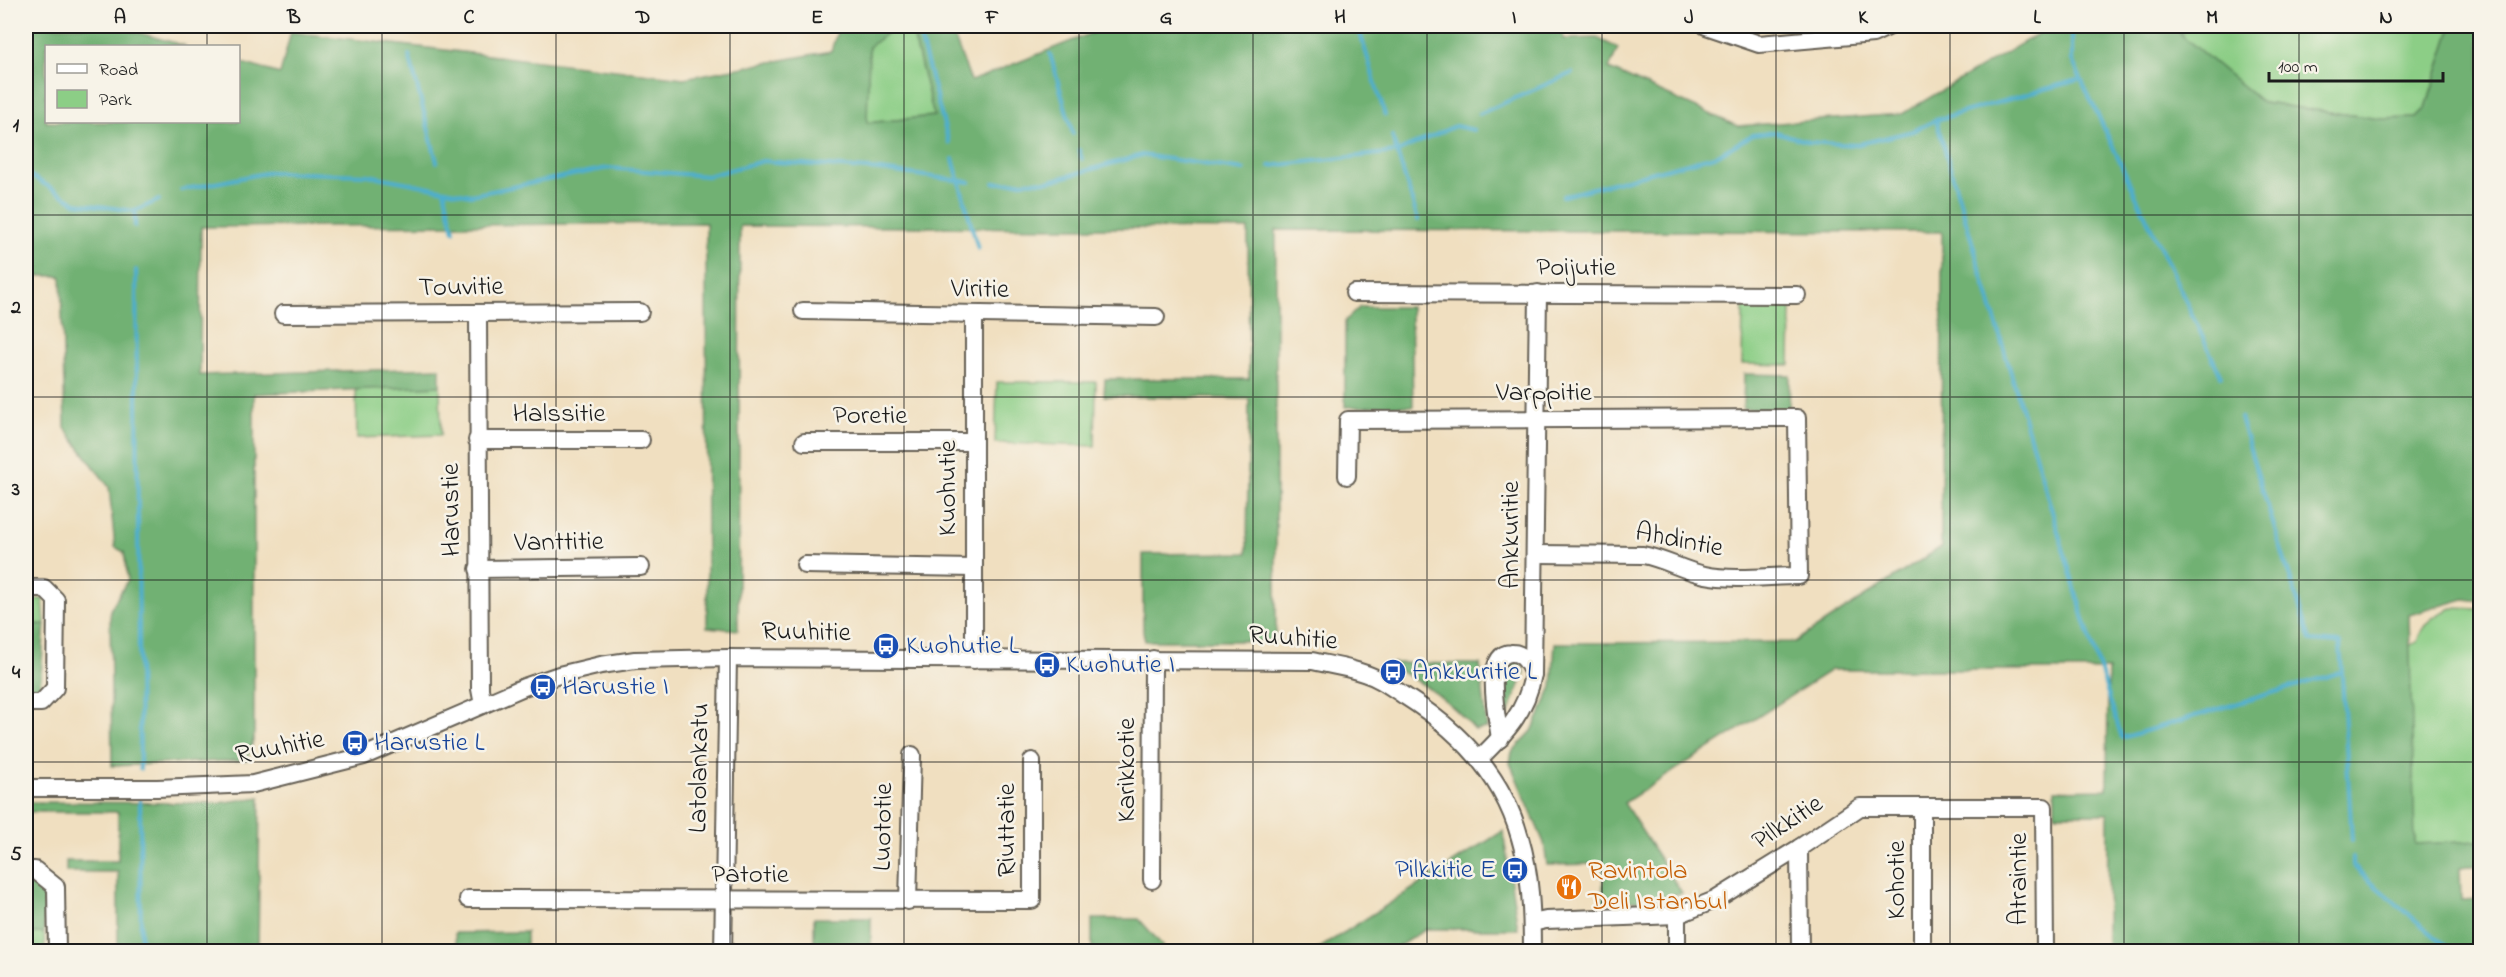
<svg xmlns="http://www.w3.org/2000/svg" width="2506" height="977" viewBox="0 0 2506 977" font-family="'Indie Flower',sans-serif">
	<rect width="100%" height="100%" fill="#f7f3e8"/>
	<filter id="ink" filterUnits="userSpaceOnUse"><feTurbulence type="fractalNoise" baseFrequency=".0167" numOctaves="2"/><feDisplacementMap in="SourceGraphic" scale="12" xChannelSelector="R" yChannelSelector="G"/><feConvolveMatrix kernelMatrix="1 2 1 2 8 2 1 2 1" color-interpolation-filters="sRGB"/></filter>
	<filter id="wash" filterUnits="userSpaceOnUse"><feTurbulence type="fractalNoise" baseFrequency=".008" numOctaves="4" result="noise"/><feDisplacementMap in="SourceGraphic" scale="24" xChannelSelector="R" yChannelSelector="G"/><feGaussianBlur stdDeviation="1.35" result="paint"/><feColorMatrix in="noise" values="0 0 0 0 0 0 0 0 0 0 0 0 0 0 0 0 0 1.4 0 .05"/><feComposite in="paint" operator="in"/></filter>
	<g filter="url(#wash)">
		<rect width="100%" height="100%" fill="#f0dfc0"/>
		<g fill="#8cce86" stroke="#547551" stroke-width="1.5">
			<path d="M896 26H911L934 116 866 123 869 46Z"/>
			<path d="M2198 26H2452L2426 108 2416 118 2380 119 2263 103 2178 33Z"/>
			<path d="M1743 304 1791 305 1790 365 1742 364Z"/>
			<path d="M997 382H1096L1095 446 995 443Z"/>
			<path d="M440 386 441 435 357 438 356 389Z"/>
			<path d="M43 599 45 624 26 625V600Z"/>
			<path d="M2452 608 2480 609V841L2415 845 2402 649 2417 642C2423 622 2434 615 2452 608Z"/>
			<path d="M26 933H44L45 951 26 952Z"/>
		</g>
		<g fill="#71b173" stroke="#466648" stroke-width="1.5">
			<path d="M26 26H115L186 46H46V122H238L239 62 280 74 291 32 684 78 831 51 839 26H896L869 47 867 123 934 116 911 26H950L971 81 1109 26H1563V39L1597 38 1618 48 1609 69 1737 126 1902 114 2051 26H2198L2179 33 2263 103 2380 119 2416 118 2426 108 2452 26H2480V601L2464 599 2409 615 2415 844 2480 841V865L2460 867 2461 900 2480 899V951H2107L2108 814H2055V790L2107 789 2108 670H1831L1624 803 1682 893 1645 901 1603 902V864L1547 865 1544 843 1510 763 1512 752 1532 731 1552 687 1555 643 1795 642 1941 547 1942 232 1276 230V641H1145L1143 631V554L1247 553 1249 399 1104 396 1105 379H1249L1248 229 740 226 738 630 707 627 706 223 201 227 200 375 440 368V386L254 394V738L247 760 112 766 110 610 128 580 124 552 115 547 109 487 65 428 61 276H26Z"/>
			<path d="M1360 307H1411L1413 406 1345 407V321Z"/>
			<path d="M1744 374 1790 375 1789 410 1743 409Z"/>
			<path d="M45 624 40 687H26V625Z"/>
			<path d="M1514 661 1522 666 1525 673 1505 721 1500 674 1504 666Z"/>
			<path d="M1393 663 1480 664 1487 728 1475 730C1449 700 1425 684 1390 666Z"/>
			<path d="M260 797 258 951H118V872H66V861H118V812H26V802L218 803Z"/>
			<path d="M1503 831 1518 929H1426L1391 951H1315Z"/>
			<rect x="26" y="882" width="18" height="51"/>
			<rect x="814" y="918" width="57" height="33"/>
			<path d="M1092 919H1139L1161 944 1164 951H1092Z"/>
			<path d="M526 932V951H456L455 933Z"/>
		</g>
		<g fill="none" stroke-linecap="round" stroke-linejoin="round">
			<g stroke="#4eaecd" stroke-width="4">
				<path d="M917 26 949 143"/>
				<path d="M1358 26 1385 115"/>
				<path d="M2072 26V60L2221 376"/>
				<path d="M1050 54 1073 134"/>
				<path d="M409 55 437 162"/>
				<path d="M1479 114 1572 73"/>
				<path d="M1936 120 2084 619 2122 738 2342 672"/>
				<path d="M1392 136 1418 220"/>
				<path d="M1079 150 1082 159"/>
				<path d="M953 159 978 249"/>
				<path d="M1270 166 1397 152 1455 126 1474 130"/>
				<path d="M26 173 76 203 135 211 159 200"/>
				<path d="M994 183 1050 181 1142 155 1244 170"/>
				<path d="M181 190 270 172 368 175 471 195 608 168 707 176 763 161 880 170 970 182"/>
				<path d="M444 190 454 231"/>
				<path d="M1563 196 1718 155 1752 135 1776 132 1809 142 1855 145 1913 131 1936 120 2081 79"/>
				<path d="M135 211V226"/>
				<path d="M136 270 140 769"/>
				<path d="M2240 418 2310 641 2340 643 2352 841"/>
				<path d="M140 799 141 952"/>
				<path d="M2353 857V865L2359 872 2453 952"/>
			</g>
		</g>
	</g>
	<g filter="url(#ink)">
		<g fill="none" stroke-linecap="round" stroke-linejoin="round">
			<defs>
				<g id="minor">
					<path d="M1706 26 1759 44 1873 34 1890 26"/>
					<path d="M1354 293 1797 295"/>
					<path d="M803 311 1156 317"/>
					<path d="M283 314 640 312"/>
					<path d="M478 314 480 689 483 705"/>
					<path d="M974 316V660"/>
					<path d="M477 440H641"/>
					<path d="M804 442H973"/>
					<path d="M1347 476 1348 420 1797 418 1799 576C1769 576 1735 581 1705 575 1684 571 1665 559 1643 555L1537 554"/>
					<path d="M805 565 973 568"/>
					<path d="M478 569 641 567"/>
					<path d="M26 588H44L56 600 55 688 41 703H26"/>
					<path d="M1500 739C1498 721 1482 654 1511 653 1523 652 1529 664 1533 674"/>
					<path d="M1479 759C1505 734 1527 711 1533 674L1538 293"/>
					<path d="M26 788H157L253 784 364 756 524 687 559 675 601 665 635 660 728 658 1312 661C1335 666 1358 669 1378 679 1388 684 1397 691 1405 696 1459 730 1503 776 1520 838 1531 874 1532 914 1532 952"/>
					<path d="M1799 848 1800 952"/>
					<path d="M26 870H35L56 887 57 952"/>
					<path d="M1152 880 1153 659"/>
					<path d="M468 899 1032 900V761"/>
					<path d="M908 901 912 755"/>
					<path d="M1677 915V952"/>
					<path d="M1532 923 1546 920 1677 915 1715 900 1799 848 1860 807H2044L2045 952"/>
					<path d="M723 952 728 658"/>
					<path d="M1922 952V808"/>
				</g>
			</defs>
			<use href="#minor" stroke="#666055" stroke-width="20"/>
			<use href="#minor" stroke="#fff" stroke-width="16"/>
		</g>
	</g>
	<path fill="none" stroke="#1c1c1c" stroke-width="1.5" stroke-opacity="0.55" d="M207 26V46M382 26V952M556 26V952M730 26V952M904 26V952M1079 26V952M1253 26V952M1427 26V952M1602 26V952M1776 26V952M1950 26V952M2124 26V952M2299 26V952M207 122V952M26 215H2480M26 397H2480M26 580H2480M26 762H2480"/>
	<defs>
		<symbol id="bus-disc" viewBox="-11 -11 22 22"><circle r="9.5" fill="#1a4fb4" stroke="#f7f3e8"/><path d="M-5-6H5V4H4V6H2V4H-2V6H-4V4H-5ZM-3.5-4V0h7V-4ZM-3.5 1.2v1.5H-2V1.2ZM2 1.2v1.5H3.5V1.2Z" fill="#fff"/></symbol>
		<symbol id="restaurant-disc" viewBox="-11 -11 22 22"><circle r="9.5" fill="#e8710a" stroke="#f7f3e8"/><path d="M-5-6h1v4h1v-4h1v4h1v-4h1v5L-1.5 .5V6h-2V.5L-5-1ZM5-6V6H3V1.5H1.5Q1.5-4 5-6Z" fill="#fff"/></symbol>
	</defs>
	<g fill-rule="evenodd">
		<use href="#bus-disc" x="871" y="631" width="30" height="30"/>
		<use href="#bus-disc" x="1032" y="650" width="30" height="30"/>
		<use href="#bus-disc" x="1378" y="657" width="30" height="30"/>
		<use href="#bus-disc" x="528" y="672" width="30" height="30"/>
		<use href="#bus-disc" x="340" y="728" width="30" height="30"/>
		<use href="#bus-disc" x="1500" y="855" width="30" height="30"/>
		<use href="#restaurant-disc" x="1554" y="872" width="30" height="30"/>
	</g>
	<g text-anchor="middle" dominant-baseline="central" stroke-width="5" stroke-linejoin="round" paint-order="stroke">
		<g font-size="27" fill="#1c1c1c" stroke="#f7f3e8">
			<text x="1576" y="268">Poijutie</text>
			<text transform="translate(461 288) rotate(-1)">Touvitie</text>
			<text transform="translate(980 290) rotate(1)">Viritie</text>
			<text x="1544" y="393">Varppitie</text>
			<text x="559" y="414">Halssitie</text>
			<text x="870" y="416">Poretie</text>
			<text transform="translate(948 488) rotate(-90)">Kuohutie</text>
			<text transform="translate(452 510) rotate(-91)">Harustie</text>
			<text transform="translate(1511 535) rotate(-90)">Ankkuritie</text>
			<text transform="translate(1679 541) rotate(11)">Ahdintie</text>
			<text transform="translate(559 543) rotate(-1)">Vanttitie</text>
			<text transform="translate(806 633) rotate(1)">Ruuhitie</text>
			<text transform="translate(1293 639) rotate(4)">Ruuhitie</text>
			<text transform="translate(280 748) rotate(-11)">Ruuhitie</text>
			<text transform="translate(700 768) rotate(-89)">Latolankatu</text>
			<text transform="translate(1127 770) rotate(-90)">Karikkotie</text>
			<text transform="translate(1788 823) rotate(-33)">Pilkkitie</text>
			<text transform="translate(884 827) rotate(-89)">Luototie</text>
			<text transform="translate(1007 830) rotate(-90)">Riuttatie</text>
			<text x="750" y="875">Patotie</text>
			<text transform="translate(2019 879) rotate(-90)">Atraintie</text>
			<text transform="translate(1897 880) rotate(-90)">Kohotie</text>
		</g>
		<g font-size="27" fill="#164399" stroke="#f7f3e8" text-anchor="start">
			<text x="906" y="646">Kuohutie L</text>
			<text x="1066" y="665">Kuohutie I</text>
			<text x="1412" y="672">Ankkuritie L</text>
			<text x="562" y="687">Harustie I</text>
			<text x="374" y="743">Harustie L</text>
			<text x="1496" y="870" text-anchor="end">Pilkkitie E</text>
		</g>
		<g font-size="27" fill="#c56008" stroke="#f7f3e8" text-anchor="start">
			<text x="1588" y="871">Ravintola<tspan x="1588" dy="31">Deli Istanbul</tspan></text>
		</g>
	</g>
	<rect width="2506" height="977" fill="none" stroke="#f7f3e8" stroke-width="66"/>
	<rect x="45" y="45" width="195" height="78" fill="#f7f3e8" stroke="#9f9d96" stroke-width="1.5"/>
	<rect x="57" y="64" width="30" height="9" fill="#ffffff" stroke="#9f9d96" stroke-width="1.5"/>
	<text x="99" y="75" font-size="18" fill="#1c1c1c">Road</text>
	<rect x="57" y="90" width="30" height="18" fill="#8cce86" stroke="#9f9d96" stroke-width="1.5"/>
	<text x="99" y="105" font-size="18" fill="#1c1c1c">Park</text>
	<path d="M2269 72v9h174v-9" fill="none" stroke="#1c1c1c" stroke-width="3"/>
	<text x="2278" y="72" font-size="18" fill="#1c1c1c" stroke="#f7f3e8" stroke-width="4.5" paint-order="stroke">100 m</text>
	<rect x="33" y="33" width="2440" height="911" fill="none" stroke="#1c1c1c" stroke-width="2"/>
	<g font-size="20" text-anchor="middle" font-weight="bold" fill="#1c1c1c">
		<text x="120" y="23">A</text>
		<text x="294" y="23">B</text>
		<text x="469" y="23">C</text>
		<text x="643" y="23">D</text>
		<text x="817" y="23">E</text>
		<text x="992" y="23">F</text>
		<text x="1166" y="23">G</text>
		<text x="1340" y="23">H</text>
		<text x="1514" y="23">I</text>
		<text x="1689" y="23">J</text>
		<text x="1863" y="23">K</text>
		<text x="2037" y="23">L</text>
		<text x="2212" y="23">M</text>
		<text x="2386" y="23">N</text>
		<text x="16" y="131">1</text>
		<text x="16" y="313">2</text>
		<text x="16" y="495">3</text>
		<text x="16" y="678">4</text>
		<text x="16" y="860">5</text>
	</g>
</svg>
